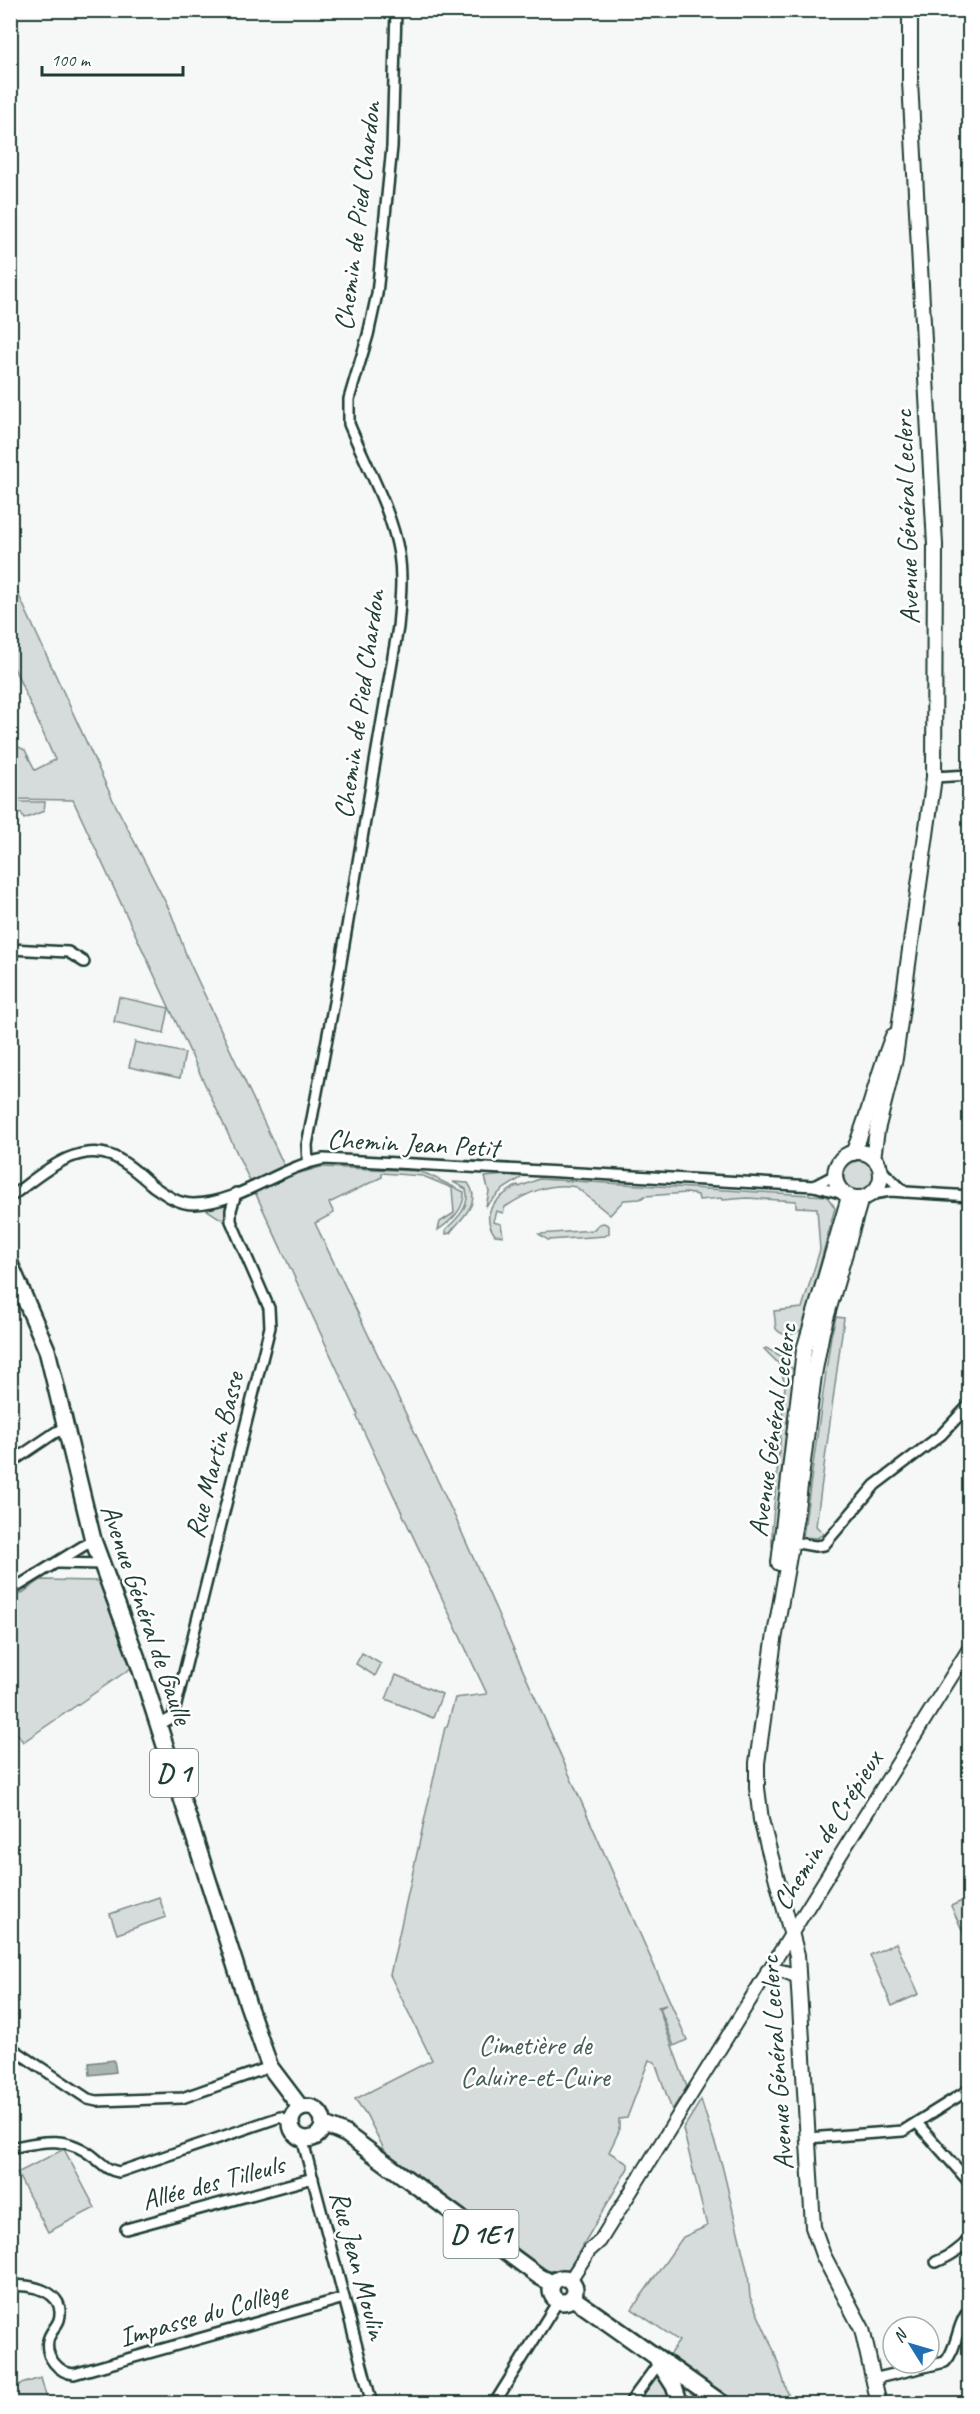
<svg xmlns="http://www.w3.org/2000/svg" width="980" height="2414" viewBox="0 0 980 2414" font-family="Caveat,sans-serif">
	<rect width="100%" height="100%" fill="#f6f7f7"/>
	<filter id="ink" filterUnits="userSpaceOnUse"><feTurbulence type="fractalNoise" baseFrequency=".0167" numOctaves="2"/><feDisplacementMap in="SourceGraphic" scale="12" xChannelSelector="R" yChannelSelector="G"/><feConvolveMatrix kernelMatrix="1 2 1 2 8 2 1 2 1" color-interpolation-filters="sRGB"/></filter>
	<g filter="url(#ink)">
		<g fill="#d6dcdb" stroke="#7a8c88" stroke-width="1.5">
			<path d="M10 576 113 800 171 913 187 957 289 1176 321 1167 416 1171 427 1174 464 1192C465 1209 451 1221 438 1230L440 1222 454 1213 452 1188 423 1176 382 1173V1177L329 1203 334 1213 315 1223 455 1517 687 2040 674 2046 660 2008 666 2005 658 2007 687 2087 672 2110 655 2062 649 2060 627 2118 619 2119V2131L609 2152 628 2164V2168L569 2269 548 2271 385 2151 366 2114 355 2099 432 2060 390 1975 445 1727H447L455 1698 487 1694 357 1417 358 1414 73 800 11 799V750L19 747 25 750 35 770 55 760 11 661Z"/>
			<path d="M11 802H45L44 811 24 819 21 813 11 817Z"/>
			<path d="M119 997 169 1008 164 1033 114 1022Z"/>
			<path d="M135 1042 185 1053 180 1078 129 1067Z"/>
			<circle cx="859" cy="1176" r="15"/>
			<path d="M505 1175 524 1176 502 1190 486 1206 489 1192 485 1177Z"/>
			<path d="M539 1179 827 1196 835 1208 803 1328C795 1335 784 1338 776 1329L774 1311 802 1308 820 1250 817 1208 796 1207V1201L747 1198 723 1200 722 1198 699 1200 698 1195 687 1193 645 1196 640 1199 624 1200 610 1215 576 1187C549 1182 527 1193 505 1207L503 1213 496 1211 493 1222 501 1224 503 1236 495 1235C478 1211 498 1197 518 1185L519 1187Z"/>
			<path d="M453 1182 468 1183C483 1203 460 1219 450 1233L446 1234V1229C457 1219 471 1206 466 1189Z"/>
			<path d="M229 1203 227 1223 207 1210 209 1208Z"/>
			<path d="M599 1224 604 1223 609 1226V1233L605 1236 548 1240 539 1234 593 1230Z"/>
			<path d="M836 1317 844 1318 816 1526 824 1534 817 1538 803 1537 831 1336Z"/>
			<path d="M766 1348 783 1357 794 1371 775 1546H772V1529L785 1386 780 1365 764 1349Z"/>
			<path d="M41 1580 99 1581 131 1668 23 1742 11 1724V1601Z"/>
			<path d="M362 1653 381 1664 375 1676 356 1664Z"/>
			<path d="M396 1675 442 1694 433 1718 386 1699Z"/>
			<path d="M159 1897 166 1917 117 1934 110 1914Z"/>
			<path d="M969 1898 970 1945H969L951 1906Z"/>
			<path d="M896 1943 919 1994 892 2006 870 1955Z"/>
			<path d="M701 2100 722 2165 748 2274 750 2297 774 2351 791 2403H733L669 2355 679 2341 632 2309 683 2237 707 2226 683 2129Z"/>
			<path d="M64 2149 95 2208 48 2232 17 2173Z"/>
			<path d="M658 2371 671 2403 635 2404Z"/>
			<path d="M41 2378 48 2403H11V2387Z"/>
		</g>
		<path fill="#aab5b1" stroke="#72857f" stroke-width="1.5" d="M114 2060 116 2072 90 2075 89 2063Z"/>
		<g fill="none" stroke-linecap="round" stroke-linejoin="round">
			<defs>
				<g id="minor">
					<path d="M934 777 970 775"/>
					<path d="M10 949 68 952 84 962"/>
					<path d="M308 1162 307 1145 335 997 398 627C400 603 403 578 399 554 392 511 366 465 349 424V399L368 335 377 294 392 147 396 10"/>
					<path d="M881 1170 905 1192"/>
					<path d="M814 1186 835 1175"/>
					<path d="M873 1194 890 1191 970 1196"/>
					<path d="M10 1197C39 1177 74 1141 112 1156 127 1162 141 1176 153 1186 166 1195 178 1204 194 1204 240 1203 279 1167 324 1159L814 1186 844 1194"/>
					<path d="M10 1463 56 1432 65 1430"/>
					<path d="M787 1541 815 1546 824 1545 875 1485 941 1435 970 1404"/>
					<path d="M57 1563 102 1564"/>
					<path d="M10 1591 93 1540"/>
					<path d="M159 1725 173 1717 270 1327 269 1308 231 1221V1210L236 1193"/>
					<path d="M10 2047 88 2099 97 2101 182 2098 270 2067"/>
					<path d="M917 2123 970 2183"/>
					<path d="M302 2138 372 2404"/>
					<path d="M808 2138 903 2131 970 2089"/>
					<path d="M10 2148C43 2141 67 2135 95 2158 104 2165 107 2170 119 2172L280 2117 291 2123"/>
					<path d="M126 2229 313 2178"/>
					<path d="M936 2262C950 2256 960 2250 970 2238"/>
					<path d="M10 2286C31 2283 67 2292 59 2320 56 2328 49 2333 48 2341 45 2357 59 2373 74 2374L344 2298"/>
					<path d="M10 2326 11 2330"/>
					<path d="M873 2379 945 2362C958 2348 956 2324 970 2309"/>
					<path d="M494 2404 558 2301"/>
					<path d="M629 2404 659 2363"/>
				</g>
				<g id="tertiary">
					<path d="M767 1971C780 1969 787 1972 799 1978"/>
					<path d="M570 2280 589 2251 600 2241 970 1647"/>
				</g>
				<g id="secondary">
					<circle cx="858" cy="1175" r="23"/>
					<path d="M853 1153C870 1115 877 1075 893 1036"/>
					<path d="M873 1158 877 1130 895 1058 934 777 935 545 910 81V10"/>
					<path d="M861 1198 822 1332 814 1375 796 1517 774 1640 757 1763V1788L761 1820 797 1955 813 2227 823 2255 862 2329 879 2404"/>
					<path d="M779 1563 804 1350 849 1197"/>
				</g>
				<g id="primary">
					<path d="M10 1264 47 1350 93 1540 138 1661 248 2005 270 2067 301 2108"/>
					<circle cx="307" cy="2123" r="16"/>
					<path d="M323 2124 346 2134 540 2277 552 2283"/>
					<circle cx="563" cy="2290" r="12"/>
					<path d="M573 2298 723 2404"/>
					<path d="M658 2361 674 2386 680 2404"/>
				</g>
			</defs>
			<use href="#minor" stroke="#1f3d34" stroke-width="14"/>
			<use href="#tertiary" stroke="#1f3d34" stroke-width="16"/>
			<use href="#secondary" stroke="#1f3d34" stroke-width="18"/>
			<use href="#primary" stroke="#1f3d34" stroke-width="20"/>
			<use href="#minor" stroke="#fff" stroke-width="9"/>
			<use href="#tertiary" stroke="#fff" stroke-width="12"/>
			<use href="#secondary" stroke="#fff" stroke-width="14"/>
			<use href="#primary" stroke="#fff" stroke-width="15"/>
		</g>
	</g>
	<g text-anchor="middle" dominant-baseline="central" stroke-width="5" stroke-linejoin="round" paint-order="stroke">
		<g fill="#fff" stroke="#627771" stroke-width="1.5">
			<rect x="150" y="1749" width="48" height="48" rx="4.5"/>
			<rect x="443.5" y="2210" width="75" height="48" rx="4.5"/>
		</g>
		<g font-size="27" font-weight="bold" fill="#1f3d34">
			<text x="174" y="1773">D 1</text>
			<text x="481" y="2234">D 1E1</text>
		</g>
		<g font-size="28" fill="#1f3d34" stroke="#fff">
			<text transform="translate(357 216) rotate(-83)">Chemin de Pied Chardon</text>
			<text transform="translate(906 517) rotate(-92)">Avenue Général Leclerc</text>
			<text transform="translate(359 704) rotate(-82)">Chemin de Pied Chardon</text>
			<text transform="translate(413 1143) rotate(3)">Chemin Jean Petit</text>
			<text transform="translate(772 1430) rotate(-82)">Avenue Général Leclerc</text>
			<text transform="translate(214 1455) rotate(-76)">Rue Martin Basse</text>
			<text transform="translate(147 1614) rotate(71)">Avenue Général de Gaulle</text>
			<text transform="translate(827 1830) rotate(-58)">Chemin de Crépieux</text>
			<text transform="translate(776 2063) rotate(-94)">Avenue Général Leclerc</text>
			<text transform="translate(213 2182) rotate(-15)">Allée des Tilleuls</text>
			<text transform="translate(359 2265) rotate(75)">Rue Jean Moulin</text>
			<text transform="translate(203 2314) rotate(-16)">Impasse du Collège</text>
		</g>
		<g font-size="28" fill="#445d55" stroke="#fff">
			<text x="535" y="2044">Cimetière de<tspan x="535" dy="32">Caluire-et-Cuire</tspan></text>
		</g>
	</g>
	<rect width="980" height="2414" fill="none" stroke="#fff" stroke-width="36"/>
	<rect x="18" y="18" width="944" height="2378" fill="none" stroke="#1f3d34" stroke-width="2" filter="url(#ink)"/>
	<g transform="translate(911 2345) rotate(307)"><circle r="28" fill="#ffffff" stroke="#a5b1ae" stroke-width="1.5"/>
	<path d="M0-4.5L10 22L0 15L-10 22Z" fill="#1f6fb2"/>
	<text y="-9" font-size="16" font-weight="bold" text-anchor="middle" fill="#1f3d34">N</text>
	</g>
	<path d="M42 66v9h141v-9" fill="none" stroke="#1f3d34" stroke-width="3"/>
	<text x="51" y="66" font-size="18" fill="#1f3d34" stroke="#ffffff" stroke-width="4.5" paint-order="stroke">100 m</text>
</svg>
